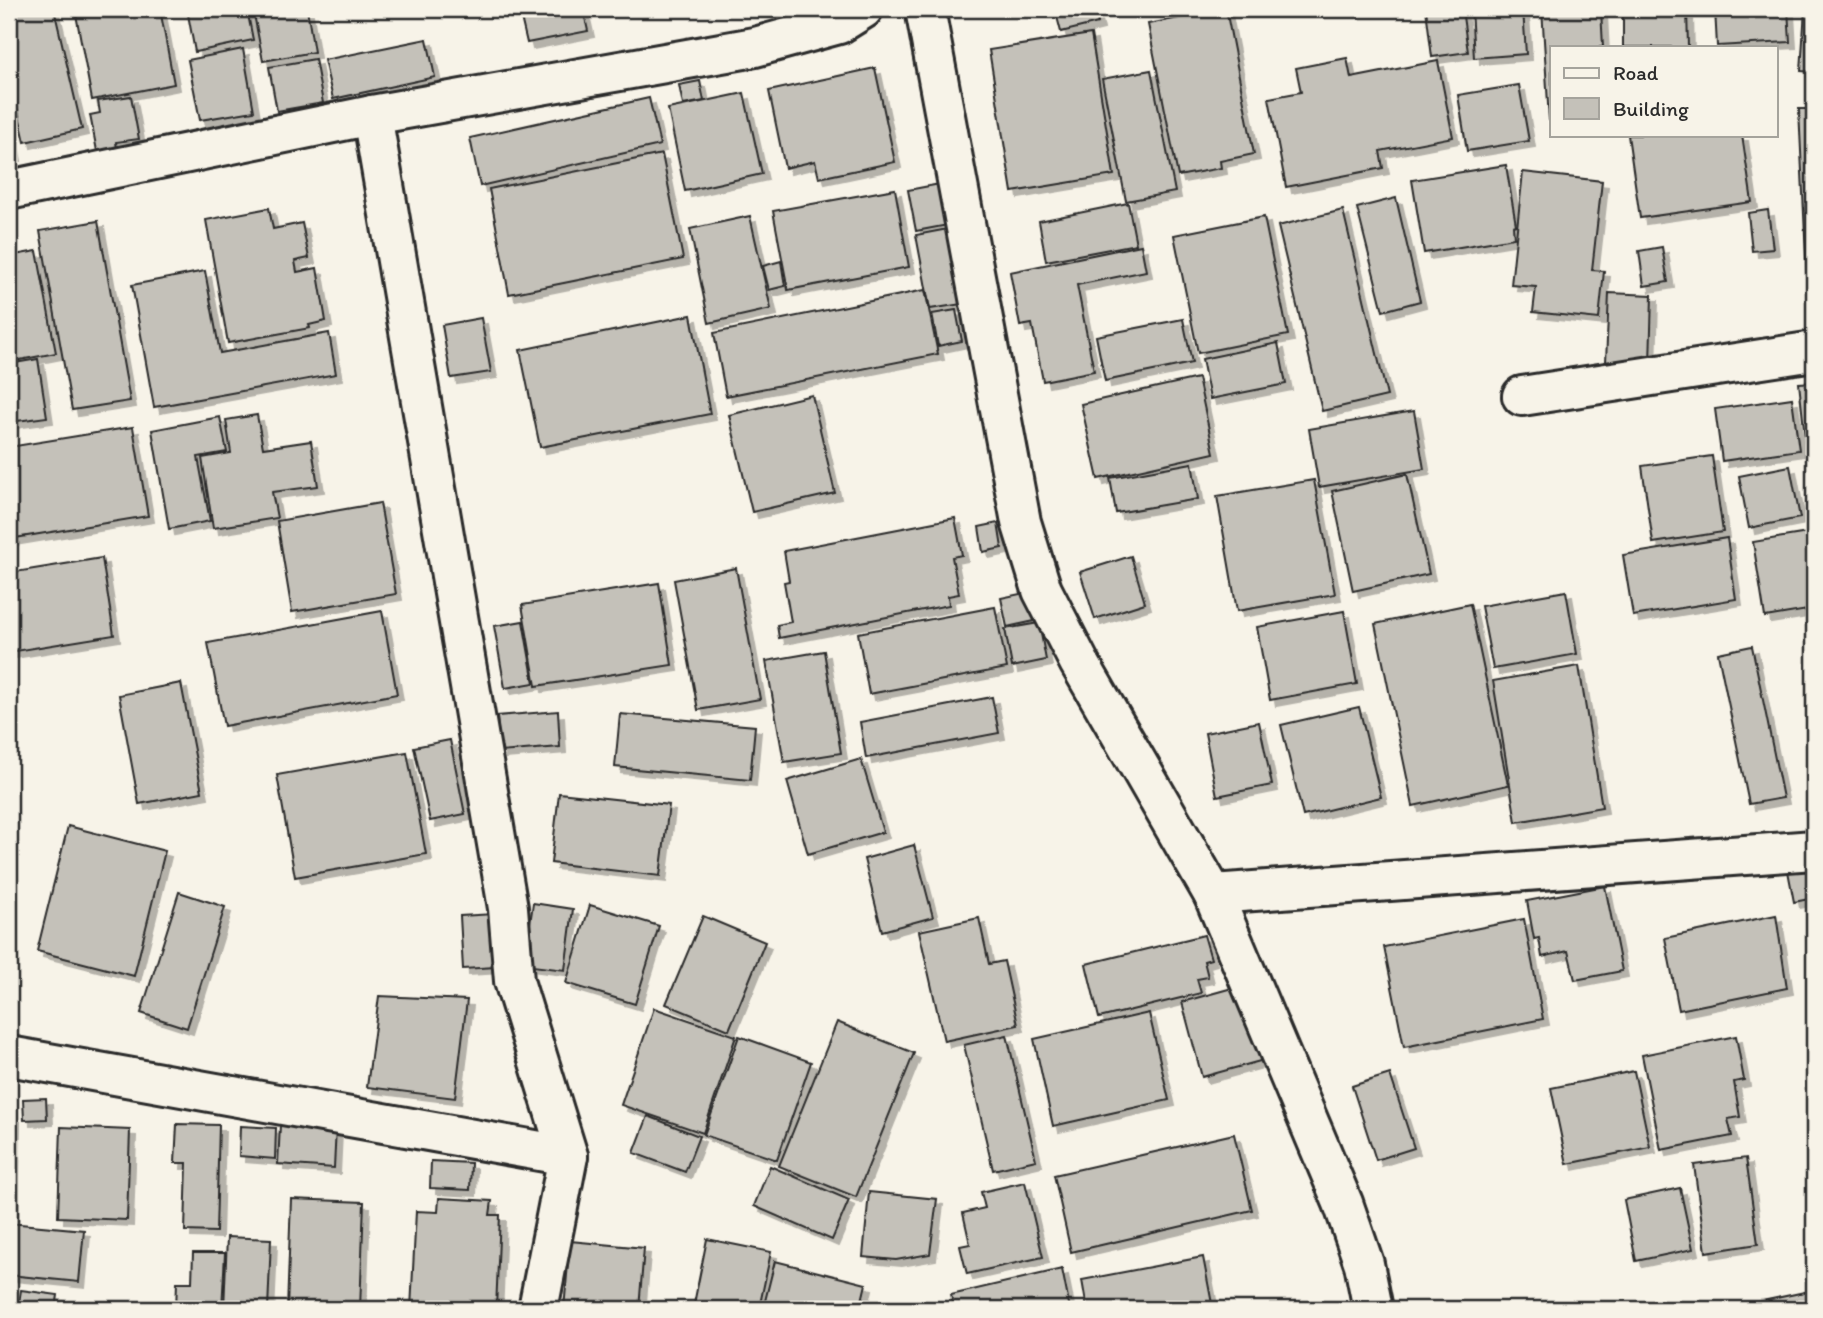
<svg xmlns="http://www.w3.org/2000/svg" width="1823" height="1318" viewBox="0 0 1823 1318" font-family="Itim,sans-serif">
	<defs>
		<filter id="shadow"><feDropShadow dx="6" dy="6" stdDeviation="0" flood-color="#0004"/></filter>
	</defs>
	<rect width="100%" height="100%" fill="#f7f3e8"/>
	<filter id="ink" filterUnits="userSpaceOnUse"><feTurbulence type="fractalNoise" baseFrequency=".0143" numOctaves="2"/><feDisplacementMap in="SourceGraphic" scale="14" xChannelSelector="R" yChannelSelector="G"/><feConvolveMatrix kernelMatrix="1 2 1 2 8 2 1 2 1" color-interpolation-filters="sRGB"/></filter>
	<g filter="url(#ink)">
		<g fill="#c4c1b9" stroke="#2b2b2b" stroke-width="2" filter="url(#shadow)">
			<path d="M9 9H54L82 129 25 142 9 71Z"/>
			<path d="M75 9H160L174 84 92 100Z"/>
			<path d="M187 9H247L253 40 195 52Z"/>
			<path d="M253 9H307L314 52 263 61Z"/>
			<path d="M519 9H583L588 31 527 43Z"/>
			<path d="M1055 9H1095L1098 23 1061 32Z"/>
			<path d="M1226 9 1254 154 1220 161 1221 168 1178 176 1148 24Z"/>
			<path d="M1426 9H1462L1468 52 1432 57Z"/>
			<path d="M1471 9H1523L1526 54 1474 58Z"/>
			<path d="M1542 9H1601L1603 47H1552V120H1549Z"/>
			<path d="M1623 9H1687L1688 47H1623Z"/>
			<path d="M1715 9H1788L1790 42 1717 46Z"/>
			<path d="M1805 9H1814V72L1801 71Z"/>
			<path d="M1091 34 1114 175 1012 192 989 50Z"/>
			<path d="M427 39 435 77 333 99 324 60Z"/>
			<path d="M243 49 254 111 200 120 188 60Z"/>
			<path d="M1347 58 1351 78 1438 61 1453 137 1380 151 1383 168 1286 187 1269 98 1301 92 1296 68Z"/>
			<path d="M315 59 323 103 277 111 269 67Z"/>
			<path d="M875 68 895 162 819 178 815 161 785 168 769 91Z"/>
			<path d="M1151 70 1175 192 1126 201 1102 79Z"/>
			<path d="M700 81 704 101 683 105 679 85Z"/>
			<path d="M1519 85 1529 141 1467 151 1458 95Z"/>
			<path d="M744 93 762 174 685 191 668 109Z"/>
			<path d="M131 96 139 139 116 142 117 148 97 151 90 115 100 113 98 101Z"/>
			<path d="M649 98 660 145 480 186 470 138Z"/>
			<path d="M1799 109H1814V298H1808Z"/>
			<path d="M9 125 15 155 9 157Z"/>
			<path d="M1628 135H1742L1752 202 1640 218Z"/>
			<path d="M662 154 683 259 509 294 489 189Z"/>
			<path d="M1506 165 1516 225 1513 226 1514 238 1424 253 1412 180Z"/>
			<path d="M1523 172 1602 181 1592 270 1604 271 1599 319 1533 312 1536 287 1511 285Z"/>
			<path d="M940 184 948 225 916 231 908 190Z"/>
			<path d="M895 189 909 267 788 290 773 211Z"/>
			<path d="M1396 198 1420 301 1383 311 1357 208Z"/>
			<path d="M1128 203 1136 244 1046 261 1039 221Z"/>
			<path d="M269 208 273 229 302 223 309 258 295 261 297 272 317 268 326 321 309 325 310 328 228 343 206 220Z"/>
			<path d="M1343 210 1387 396 1322 411 1278 226Z"/>
			<path d="M1768 210 1773 249 1752 251 1748 213Z"/>
			<path d="M750 216 771 309 709 323 690 229Z"/>
			<path d="M1264 217 1288 335 1198 353 1174 235Z"/>
			<path d="M98 221 130 401 72 410 40 231Z"/>
			<path d="M948 229 962 304 930 309 916 235Z"/>
			<path d="M1141 245 1146 271 1077 285 1094 371 1043 381 1032 324 1020 326 1010 272Z"/>
			<path d="M1662 247 1668 282 1644 286 1639 251Z"/>
			<path d="M37 251 56 353 9 362V256Z"/>
			<path d="M781 261 785 286 769 290 763 266Z"/>
			<path d="M205 271 220 353 329 333 336 374 154 407 132 285Z"/>
			<path d="M925 290 938 354 726 396 714 333Z"/>
			<path d="M1609 293 1652 295 1650 364 1606 362Z"/>
			<path d="M956 310 962 341 938 346 932 314Z"/>
			<path d="M691 315 710 414 540 447 520 350Z"/>
			<path d="M481 318 491 372 451 378 442 325Z"/>
			<path d="M1183 319 1192 363 1105 381 1096 336Z"/>
			<path d="M1278 343 1286 384 1210 399 1202 359Z"/>
			<path d="M38 359 47 417 9 422V364Z"/>
			<path d="M1198 378 1214 453 1098 479 1081 404Z"/>
			<path d="M1814 382V447H1806L1799 383Z"/>
			<path d="M812 395 835 493 752 512 729 415Z"/>
			<path d="M1792 398 1799 450 1722 461 1715 409Z"/>
			<path d="M1414 411 1424 469 1319 487 1309 429Z"/>
			<path d="M257 415 263 448 311 441 318 486 272 492 277 518 213 528 202 458 231 453 226 420Z"/>
			<path d="M220 417 227 452 198 457 210 521 169 529 152 430Z"/>
			<path d="M133 427 148 516 9 539V447Z"/>
			<path d="M1712 456 1723 532 1653 543 1642 466Z"/>
			<path d="M1814 458V508L1808 459Z"/>
			<path d="M1192 463 1198 499 1116 513 1110 478Z"/>
			<path d="M1790 466 1800 518 1749 528 1739 476Z"/>
			<path d="M1407 474 1429 574 1353 591 1332 491Z"/>
			<path d="M1314 480 1335 594 1237 611 1217 496Z"/>
			<path d="M380 503 396 594 292 612 277 521Z"/>
			<path d="M955 518 962 555 952 557 959 594 948 596 949 605 779 638 777 625 791 622 784 582 789 581 784 551Z"/>
			<path d="M998 523 1002 548 983 552 979 527Z"/>
			<path d="M1814 532V609L1765 617 1753 542Z"/>
			<path d="M1727 538 1736 599 1633 616 1623 555Z"/>
			<path d="M1131 556 1145 603 1095 619 1080 572Z"/>
			<path d="M102 558 114 635 9 652V573Z"/>
			<path d="M736 568 760 699 698 710 674 580Z"/>
			<path d="M659 583 672 665 536 686 522 605Z"/>
			<path d="M1034 591 1039 620 1007 627 1001 598Z"/>
			<path d="M1566 591 1577 654 1493 669 1481 606Z"/>
			<path d="M1470 604 1508 785 1413 806 1375 624Z"/>
			<path d="M995 607 1007 668 869 694 858 633Z"/>
			<path d="M382 611 397 694 224 726 208 643Z"/>
			<path d="M1344 611 1357 684 1270 700 1257 627Z"/>
			<path d="M523 621 534 683 505 688 494 626Z"/>
			<path d="M1039 623 1046 660 1012 667 1005 629Z"/>
			<path d="M1752 646 1783 798 1749 804 1718 653Z"/>
			<path d="M824 651 841 753 784 762 766 661Z"/>
			<path d="M1579 666 1602 807 1516 822 1493 681Z"/>
			<path d="M181 683 202 792 139 804 119 695Z"/>
			<path d="M992 697 999 733 866 758 860 722Z"/>
			<path d="M1359 707 1381 797 1303 816 1281 725Z"/>
			<path d="M558 711 560 747 500 752 497 716Z"/>
			<path d="M620 714 755 726 750 780 615 767Z"/>
			<path d="M1259 722 1272 785 1217 796 1205 733Z"/>
			<path d="M450 740 465 814 430 821 414 747Z"/>
			<path d="M407 752 426 854 295 877 277 775Z"/>
			<path d="M861 759 883 832 808 854 787 781Z"/>
			<path d="M559 793 669 805 660 876 551 863Z"/>
			<path d="M68 826 165 851 134 976 37 951Z"/>
			<path d="M914 845 933 917 882 931 864 859Z"/>
			<path d="M1814 860V898L1794 902 1787 866Z"/>
			<path d="M1605 886 1622 971 1575 980 1568 951 1542 957 1539 938 1534 939 1527 901Z"/>
			<path d="M179 892 225 907 187 1028 141 1013Z"/>
			<path d="M533 903 573 909 565 970 524 965Z"/>
			<path d="M590 905 659 926 635 1004 566 983Z"/>
			<path d="M494 914 496 967 463 969 460 916Z"/>
			<path d="M1776 915 1787 988 1679 1010 1665 938Z"/>
			<path d="M703 916 765 942 729 1030 666 1004Z"/>
			<path d="M979 918 989 964 1004 961 1018 1025 944 1041 919 931Z"/>
			<path d="M1524 919 1543 1019 1404 1047 1384 947Z"/>
			<path d="M1204 935 1211 959 1204 961 1208 977 1197 979 1201 993 1099 1018 1086 964Z"/>
			<path d="M1250 983 1271 1058 1202 1077 1182 1002Z"/>
			<path d="M379 996 467 1000 455 1098 367 1087Z"/>
			<path d="M654 1008 736 1036 703 1133 621 1105Z"/>
			<path d="M1149 1013 1169 1100 1053 1126 1034 1039Z"/>
			<path d="M837 1022 914 1053 856 1197 779 1166Z"/>
			<path d="M1007 1035 1036 1160 993 1170 964 1045Z"/>
			<path d="M739 1036 811 1062 777 1160 704 1135Z"/>
			<path d="M1736 1036 1744 1080 1734 1082 1740 1117 1728 1119 1732 1136 1661 1150 1642 1055Z"/>
			<path d="M1634 1071 1650 1147 1567 1164 1551 1088Z"/>
			<path d="M1390 1074 1414 1148 1376 1160 1352 1086Z"/>
			<path d="M46 1098 47 1119 24 1120 23 1099Z"/>
			<path d="M9 1116H14L12 1215H9Z"/>
			<path d="M648 1116 699 1136 685 1172 634 1153Z"/>
			<path d="M177 1124 219 1125 216 1232 185 1231 187 1163H175Z"/>
			<path d="M280 1125 336 1127 334 1168 278 1164Z"/>
			<path d="M240 1126 276 1128 275 1159 239 1156Z"/>
			<path d="M61 1127 130 1130 127 1220 58 1217Z"/>
			<path d="M1234 1134 1252 1210 1071 1252 1054 1175Z"/>
			<path d="M1746 1158 1758 1244 1706 1252 1694 1165Z"/>
			<path d="M431 1161 471 1163 470 1190 430 1188Z"/>
			<path d="M770 1166 849 1200 832 1240 754 1206Z"/>
			<path d="M1025 1182 1043 1257 967 1274 960 1246 970 1244 963 1213 985 1208 981 1192Z"/>
			<path d="M1680 1188 1693 1249 1636 1261 1624 1200Z"/>
			<path d="M869 1192 937 1199 930 1254 896 1260 863 1257Z"/>
			<path d="M439 1198 492 1201 490 1215H500L496 1309H411L416 1211 438 1212Z"/>
			<path d="M291 1199 364 1202 360 1309H287Z"/>
			<path d="M9 1223 84 1230 79 1282 9 1275Z"/>
			<path d="M227 1237 271 1239 268 1309H224Z"/>
			<path d="M707 1239 771 1252 759 1309H693Z"/>
			<path d="M570 1241 644 1248 639 1309H564Z"/>
			<path d="M193 1253H225L222 1309H176L177 1282H192Z"/>
			<path d="M1203 1257 1213 1309H1087L1082 1280Z"/>
			<path d="M775 1261 866 1284 860 1309H763Z"/>
			<path d="M1062 1269 1070 1309H954L951 1295Z"/>
			<path d="M21 1290 58 1295 56 1309H18Z"/>
			<path d="M1814 1290V1309H1725Z"/>
		</g>
		<g fill="none" stroke-linecap="round" stroke-linejoin="round">
			<defs>
				<g id="minor">
					<path d="M925 9 1021 522 1042 590 1079 662 1213 894 1343 1203 1364 1264 1373 1309"/>
					<path d="M372 115 508 908 514 981 568 1156 538 1309"/>
					<path d="M9 190 372 115 755 47 839 24 863 9"/>
					<path d="M1522 396 1814 351"/>
					<path d="M1213 894 1814 850"/>
					<path d="M9 1056 568 1156"/>
				</g>
			</defs>
			<use href="#minor" stroke="#2b2b2b" stroke-width="44"/>
			<use href="#minor" stroke="#f7f3e8" stroke-width="38"/>
		</g>
	</g>
	<rect width="1823" height="1318" fill="none" stroke="#f7f3e8" stroke-width="35"/>
	<rect x="18" y="18" width="1788" height="1283" fill="none" stroke="#2b2b2b" stroke-width="2.5" filter="url(#ink)"/>
	<rect x="1550" y="46" width="228" height="91" fill="#f7f3e8" stroke="#a5a39c" stroke-width="2"/>
	<rect x="1564" y="68" width="35" height="10" fill="#f7f3e8" stroke="#a5a39c" stroke-width="2"/>
	<text x="1613" y="80" font-size="21" fill="#2b2b2b">Road</text>
	<rect x="1564" y="98" width="35" height="21" fill="#c4c1b9" stroke="#a5a39c" stroke-width="2"/>
	<text x="1613" y="116" font-size="21" fill="#2b2b2b">Building</text>
</svg>
